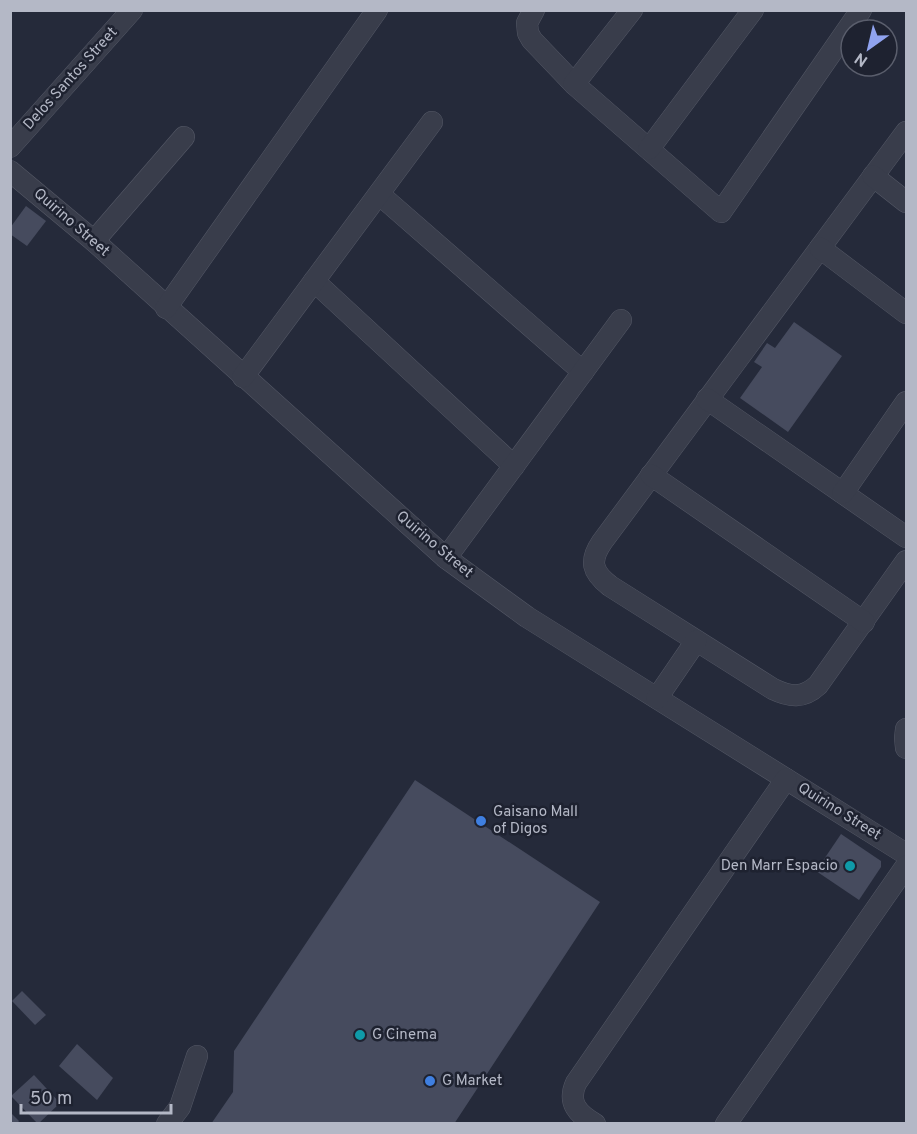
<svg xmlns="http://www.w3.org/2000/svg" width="917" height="1134" viewBox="0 0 917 1134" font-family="Overpass,sans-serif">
	<rect width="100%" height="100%" fill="#252a3a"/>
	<g fill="#464b5e">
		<path d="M26 206 46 221 27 246 10 234V228Z"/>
		<path d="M794 322 842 356 788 432 740 398 762 367 754 362 767 343 775 348Z"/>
		<path d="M415 780 600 902 454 1124H211L233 1092 234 1051Z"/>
		<path d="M841 834 881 861V867L859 900 816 871Z"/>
		<path d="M22 991 46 1015 35 1025 12 1001Z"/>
		<path d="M77 1044 113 1078 97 1100 59 1066Z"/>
		<path d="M34 1075 60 1103 38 1124 11 1096Z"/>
		<path d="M10 1112 19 1121 17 1124H10Z"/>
	</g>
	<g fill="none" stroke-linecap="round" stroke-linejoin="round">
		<defs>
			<g id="minor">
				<path d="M534 10 527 23 528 33 532 40 574 84"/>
				<path d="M632 10 574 84 721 212 861 10"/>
				<path d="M906 132 602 542C589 561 592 572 610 586L773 689C790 697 803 699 818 685L906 561"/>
				<path d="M10 147 132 10"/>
				<path d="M649 149 753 10"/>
				<path d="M10 171 94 241 446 558 527 617 906 854"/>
				<path d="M873 176 906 202"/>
				<path d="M379 194 583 372"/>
				<path d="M94 241 184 137"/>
				<path d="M820 248 906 313"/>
				<path d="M314 281 514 466"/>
				<path d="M166 308 377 10"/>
				<path d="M243 377 432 122"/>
				<path d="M707 399 906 537"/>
				<path d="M651 475 864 622"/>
				<path d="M843 493 906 402"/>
				<path d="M446 558 621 320"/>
				<path d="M657 698 696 641"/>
				<path d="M906 729 905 738 906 748"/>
				<path d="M167 1124 180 1107 197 1056"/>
				<path d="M595 1124C578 1114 567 1103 576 1083L786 779"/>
				<path d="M726 1124 906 866"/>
			</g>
		</defs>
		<use href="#minor" stroke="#545866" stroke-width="22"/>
		<use href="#minor" stroke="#393d4b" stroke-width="21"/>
	</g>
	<g fill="#3f7fe0" stroke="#1e2230" stroke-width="2">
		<circle cx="481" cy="821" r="6"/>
		<circle cx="430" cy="1081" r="6"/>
	</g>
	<g fill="#0f9aa8" stroke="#1e2230" stroke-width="2">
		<circle cx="850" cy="866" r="6"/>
		<circle cx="360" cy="1035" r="6"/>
	</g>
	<g text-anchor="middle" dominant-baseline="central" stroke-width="5" stroke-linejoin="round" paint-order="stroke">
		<g font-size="15" fill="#b4b8c6" stroke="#1e2230">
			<text transform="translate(71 79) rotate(-48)">Delos Santos Street</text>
			<text transform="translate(71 223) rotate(41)">Quirino Street</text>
			<text transform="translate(434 545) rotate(40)">Quirino Street</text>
			<text transform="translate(839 812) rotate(32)">Quirino Street</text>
		</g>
		<g font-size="15" fill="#b4b8c6" stroke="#1e2230" text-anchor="start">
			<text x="493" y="812">Gaisano Mall<tspan x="493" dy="17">of Digos</tspan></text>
			<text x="838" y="866" text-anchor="end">Den Marr Espacio</text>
			<text x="372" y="1035">G Cinema</text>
			<text x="442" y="1081">G Market</text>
		</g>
	</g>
	<rect width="917" height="1134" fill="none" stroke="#b4b8c6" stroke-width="24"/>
	<g transform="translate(869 48) rotate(214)"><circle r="28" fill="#1e2230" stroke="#5a5e6c" stroke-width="1.5"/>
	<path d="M0-4.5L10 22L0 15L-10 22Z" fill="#90a3ef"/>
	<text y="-9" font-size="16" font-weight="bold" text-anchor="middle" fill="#b4b8c6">N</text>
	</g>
	<path d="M21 1104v9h150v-9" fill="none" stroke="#b4b8c6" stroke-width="3"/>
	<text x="30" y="1104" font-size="18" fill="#b4b8c6" stroke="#1e2230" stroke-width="4.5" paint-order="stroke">50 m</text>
</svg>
